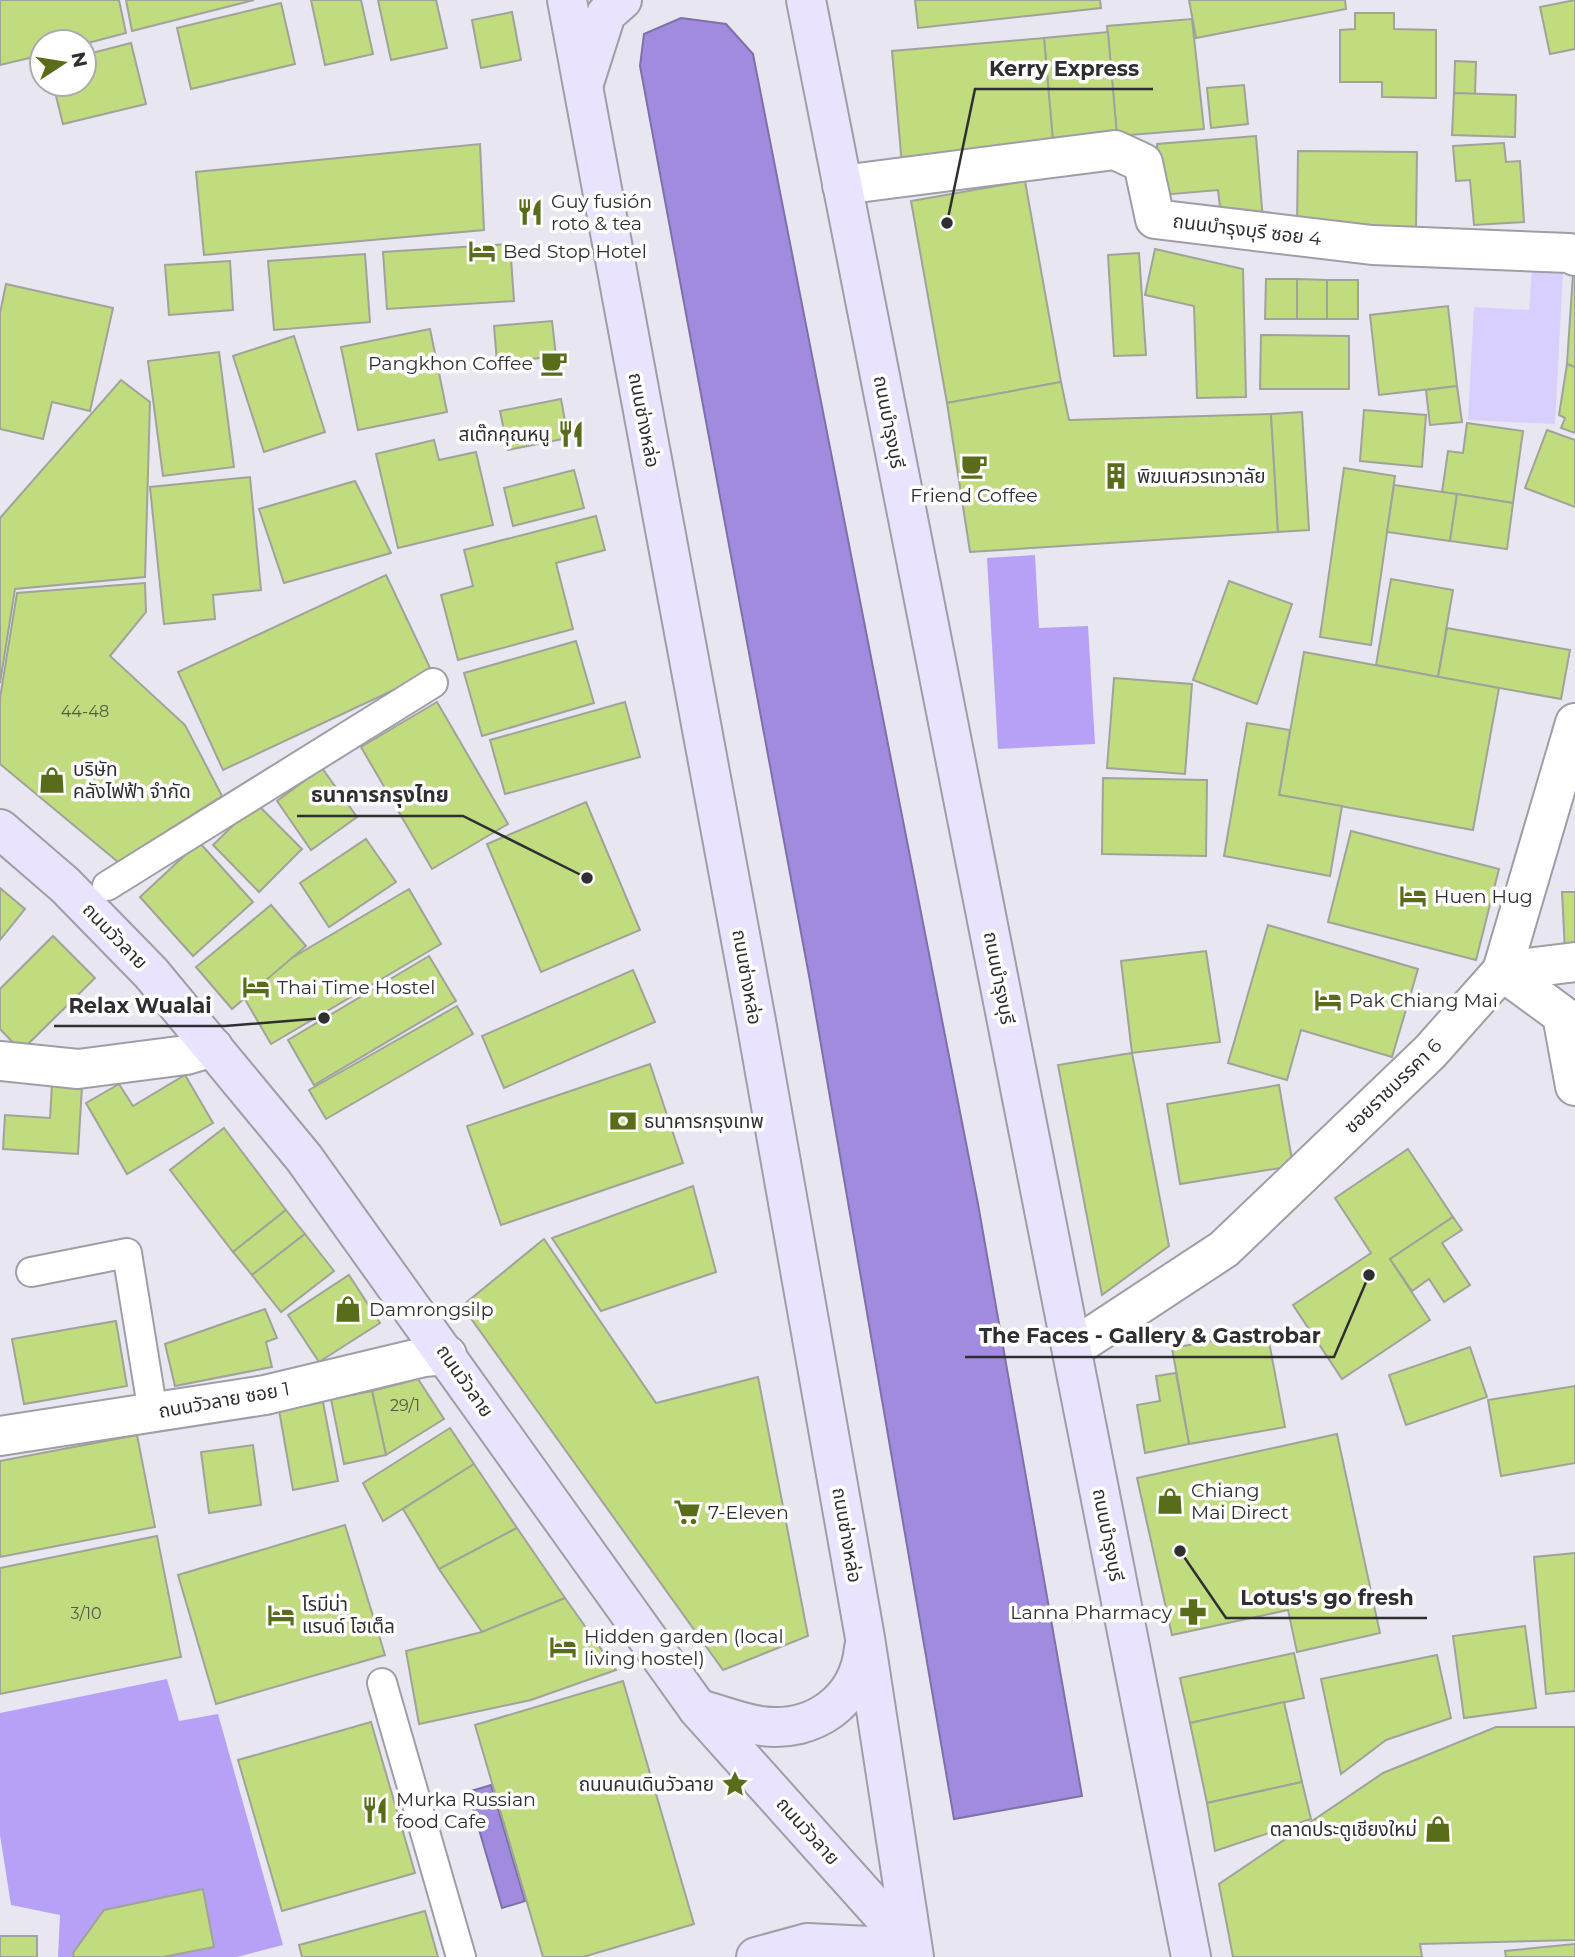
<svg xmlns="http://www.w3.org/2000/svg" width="1575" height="1957" viewBox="0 0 1575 1957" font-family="Montserrat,'Noto Sans Thai',sans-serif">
	<rect width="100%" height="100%" fill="#e8e6f0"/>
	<path fill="#d9cffe" d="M1532 269 1563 271 1555 424 1468 420 1474 307 1529 310Z"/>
	<g fill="#b7a1f6">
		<path d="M1035 555 1039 628 1088 626 1095 744 998 749 987 558Z"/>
		<path d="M167 1679 179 1721 218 1714 283 1945 237 1957H58L60 1915 11 1905 0 1835V1713Z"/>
	</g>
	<g fill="#a18bde" stroke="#7f6faa" stroke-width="2">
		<path d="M681 18 726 24 753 54 978 1204 1082 1796 954 1819 810 981 640 66 644 34Z"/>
		<path d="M491 1785 525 1901 502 1908 468 1792Z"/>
	</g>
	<g fill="#c1db7f" stroke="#a0a39a" stroke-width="2">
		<path d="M0 0H119L126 33 84 44 42 42V55L0 65Z"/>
		<path d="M126 0H254L132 31Z"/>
		<path d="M311 0H361L373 54 325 65Z"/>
		<path d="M378 0H436L447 48 391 60Z"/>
		<path d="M915 0H1100L1101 8 918 28Z"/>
		<path d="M1189 0H1345L1346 9 1196 38Z"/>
		<path d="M1575 0V49L1550 54 1540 7Z"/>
		<path d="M281 3 295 64 191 89 177 28Z"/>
		<path d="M512 12 521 60 481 68 472 20Z"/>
		<path d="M1355 13H1394V29L1436 30V98L1382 97V82H1340V30L1355 29Z"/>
		<path d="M1192 19 1204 129 1117 136 1107 26Z"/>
		<path d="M1108 32 1117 136 1053 142 1044 38Z"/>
		<path d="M1044 38 1053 142 902 165 892 51Z"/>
		<path d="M131 43 146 104 63 124 53 84H84V55Z"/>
		<path d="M1455 61 1476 62 1475 94 1454 93Z"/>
		<path d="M1244 85 1248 124 1211 128 1207 88Z"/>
		<path d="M1454 93 1516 95 1515 137 1452 135Z"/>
		<path d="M1256 136 1263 220 1222 224 1218 190 1161 195 1157 144Z"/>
		<path d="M1504 143 1506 162 1520 161 1524 222 1474 225 1470 180 1456 181 1453 146Z"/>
		<path d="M480 144 484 230 204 255 196 172Z"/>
		<path d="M1298 151 1417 152 1416 227 1297 226Z"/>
		<path d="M1025 181 1061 382 947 403 911 201Z"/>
		<path d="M510 244 514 301 387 309 383 252Z"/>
		<path d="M1155 249 1243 269 1246 397 1197 398 1194 306 1145 295Z"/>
		<path d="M1139 253 1146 355 1114 356 1108 255Z"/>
		<path d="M365 254 370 322 274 330 268 261Z"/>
		<path d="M230 261 233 310 169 315 165 265Z"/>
		<path d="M1573 274 1575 275V367L1567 364Z"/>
		<path d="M1266 279H1297V319H1265Z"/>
		<path d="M1297 279 1327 280V319H1297Z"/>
		<rect x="1327" y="280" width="31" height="39"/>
		<path d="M6 284 113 308 90 411 52 402 43 439 0 429V313Z"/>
		<path d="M1448 306 1457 386 1379 395 1370 315Z"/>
		<path d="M552 321 556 356 497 363 494 326Z"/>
		<path d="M430 329 447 412 358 430 341 347Z"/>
		<path d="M1261 335 1349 336V389H1260Z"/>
		<path d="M294 336 325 432 264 452 233 356Z"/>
		<path d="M219 352 234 467 163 476 148 361Z"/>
		<path d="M1567 364 1575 367V433L1561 428 1565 418 1559 415Z"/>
		<path d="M121 380 150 402 145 577 15 589 0 683V518Z"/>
		<path d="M1061 382 1069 420 1271 414 1278 532 970 552 947 403Z"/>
		<path d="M1457 386 1462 422 1430 425 1426 390Z"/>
		<path d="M561 399 568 438 508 450 500 411Z"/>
		<path d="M1364 410 1426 415 1422 467 1360 461Z"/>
		<path d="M1302 412 1309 530 1278 532 1271 414Z"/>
		<path d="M1467 423 1523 431 1513 503 1442 492 1448 451 1463 453Z"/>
		<path d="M1547 430 1575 440V507L1525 488Z"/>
		<path d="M434 440 439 460 476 452 493 525 398 548 376 454Z"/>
		<path d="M1344 468 1395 476 1371 645 1320 637Z"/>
		<path d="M574 470 584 508 513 526 504 488Z"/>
		<path d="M250 477 261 590 213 595 215 619 164 624 150 487Z"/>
		<path d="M355 481 391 553 284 583 259 509Z"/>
		<path d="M1394 485 1457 494 1450 541 1387 532Z"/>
		<path d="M1457 494 1513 503 1507 549 1450 541Z"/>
		<path d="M596 516 605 550 556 563 573 629 458 660 441 595 473 586 464 550Z"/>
		<path d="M386 575 432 672 223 770 178 672Z"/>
		<path d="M1391 579 1453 590 1438 677 1376 665Z"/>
		<path d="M1229 581 1292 604 1257 704 1193 680Z"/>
		<path d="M145 583 146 612 110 656 185 725 222 796 118 862 0 764V698L17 593Z"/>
		<path d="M1447 628 1570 650 1561 699 1438 677Z"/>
		<path d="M576 641 594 703 482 736 464 673Z"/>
		<path d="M1304 652 1499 688 1473 830 1279 795Z"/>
		<path d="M1114 678 1192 684 1185 774 1107 768Z"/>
		<path d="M437 702 508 824 432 869 361 747Z"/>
		<path d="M625 702 640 757 505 794 490 740Z"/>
		<path d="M1247 723 1290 730 1279 795 1342 806 1330 876 1224 856Z"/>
		<path d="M322 768 357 817 311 850 277 801Z"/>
		<path d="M1103 778 1207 780 1206 856 1102 854Z"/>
		<path d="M586 802 640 930 541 972 487 844Z"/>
		<path d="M256 803 302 849 259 892 213 845Z"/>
		<path d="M1351 831 1499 869 1476 960 1328 922Z"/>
		<path d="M366 839 396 882 329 927 300 883Z"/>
		<path d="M199 842 253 902 193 956 140 897Z"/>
		<path d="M0 888 25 909 0 940Z"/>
		<path d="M409 889 441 944 271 1044 239 989Z"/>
		<path d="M1562 892H1575V951H1565Z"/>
		<path d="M271 905 306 946 232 1009 196 967Z"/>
		<path d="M1268 925 1418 969 1392 1057 1301 1030 1287 1080 1228 1063Z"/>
		<path d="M53 936 95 978 21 1051 0 1029V989Z"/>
		<path d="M1206 951 1220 1042 1132 1053 1121 961Z"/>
		<path d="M429 956 456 1001 314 1085 288 1040Z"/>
		<path d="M633 970 655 1022 504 1088 482 1036Z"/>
		<path d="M457 1006 473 1034 326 1119 309 1090Z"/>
		<path d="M1132 1053 1169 1246 1102 1295 1058 1065Z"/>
		<path d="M650 1064 683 1163 501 1225 467 1126Z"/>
		<path d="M185 1075 213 1123 127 1174 86 1103 119 1084 133 1106Z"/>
		<path d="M52 1084 82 1086 78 1154 3 1149 5 1115 50 1118Z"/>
		<path d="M1279 1085 1293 1166 1180 1184 1167 1104Z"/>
		<path d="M224 1128 286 1210 233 1252 170 1170Z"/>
		<path d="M1408 1149 1453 1217 1390 1259 1430 1320 1342 1379 1293 1305 1371 1253 1335 1198Z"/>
		<path d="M693 1186 716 1272 601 1311 552 1238Z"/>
		<path d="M286 1210 305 1234 252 1275 233 1252Z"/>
		<path d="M1453 1217 1462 1230 1442 1243 1470 1285 1444 1302 1429 1279 1412 1291 1390 1259Z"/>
		<path d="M305 1234 334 1271 281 1312 252 1275Z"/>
		<path d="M544 1239 656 1403 758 1377 808 1636 723 1670 462 1306Z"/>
		<path d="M349 1275 380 1323 319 1362 288 1315Z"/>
		<path d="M265 1309 277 1338 266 1342 272 1367 175 1386 165 1344Z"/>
		<path d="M116 1321 127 1386 24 1404 12 1339Z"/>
		<path d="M1267 1331 1285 1427 1189 1444 1172 1348Z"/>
		<path d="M1470 1347 1487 1397 1406 1425 1389 1375Z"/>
		<path d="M1176 1373 1189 1444 1145 1453 1137 1405 1160 1401 1156 1376Z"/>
		<path d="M418 1379 444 1419 386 1455 372 1391Z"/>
		<path d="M1575 1386V1463L1501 1476 1488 1400Z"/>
		<path d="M372 1391 386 1455 344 1464 331 1399Z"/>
		<path d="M323 1402 338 1481 293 1490 279 1410Z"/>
		<path d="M450 1428 474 1464 383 1521 363 1483Z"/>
		<path d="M1337 1434 1380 1633 1297 1652 1288 1610 1172 1635 1137 1478Z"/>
		<path d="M137 1435 155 1527 0 1557V1461Z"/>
		<path d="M253 1445 261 1505 209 1513 201 1452Z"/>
		<path d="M474 1464 517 1528 439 1569 403 1509Z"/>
		<path d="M345 1525 385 1655 216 1704 178 1575Z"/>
		<path d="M517 1528 565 1598 482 1632 439 1569Z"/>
		<path d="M157 1536 181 1657 0 1694V1568Z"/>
		<path d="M1575 1553V1691L1546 1694 1534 1557Z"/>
		<path d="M565 1598 616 1670 531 1700 419 1724 406 1651 482 1632Z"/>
		<path d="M1525 1626 1536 1708 1464 1718 1453 1636Z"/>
		<path d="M1294 1653 1304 1698 1190 1723 1180 1678Z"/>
		<path d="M1437 1655 1451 1718 1386 1740 1341 1774 1321 1679Z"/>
		<path d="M623 1681 694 1924 583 1957H543L475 1725Z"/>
		<path d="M1284 1702 1302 1782 1207 1803 1190 1723Z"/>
		<path d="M371 1722 415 1873 282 1911 238 1760Z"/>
		<path d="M1496 1727H1575V1940L1420 1944 1422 1957H1233L1219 1884 1383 1773Z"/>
		<path d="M1302 1782 1311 1819 1215 1851 1207 1803Z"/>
		<path d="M203 1889 214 1947 163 1957H74L73 1953 104 1910Z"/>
		<path d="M425 1911 438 1957H302L299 1945Z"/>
		<rect x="0" y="1936" width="37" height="21"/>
		<path d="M1575 1944V1957H1506L1505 1951Z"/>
	</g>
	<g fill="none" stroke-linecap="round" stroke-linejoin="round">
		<defs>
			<g id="lane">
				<path d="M107 886 433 683"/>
				<path d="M31 1272 127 1253 153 1413"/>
				<path d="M382 1683 461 1957"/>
			</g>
			<g id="street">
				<path d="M842 185 1115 150 1143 163 1155 219 1372 245 1569 253 1575 256"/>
				<path d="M1502 971 1562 1015 1575 1086"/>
				<path d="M1502 971 1575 962"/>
				<path d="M0 1061 78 1069 186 1055 213 1047"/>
				<path d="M1072 1349 1224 1249 1430 1052 1502 971 1575 723"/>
				<path d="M0 1436 265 1395 424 1357 447 1355"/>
			</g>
			<g id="secondary">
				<path d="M567 0 756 1021 865 1638 914 1957"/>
				<path d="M806 0 1191 1957"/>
				<path d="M584 83 606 14 622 0"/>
				<path d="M0 829 65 885 151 973 304 1158 698 1709 912 1948"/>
				<path d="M698 1709C719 1714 740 1723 761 1726 814 1733 859 1701 864 1648"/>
				<path d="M756 1957 807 1943 912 1948"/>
			</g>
		</defs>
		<use href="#lane" stroke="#9f9da6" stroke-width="32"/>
		<use href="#street" stroke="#9f9da6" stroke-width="42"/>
		<use href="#secondary" stroke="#9f9da6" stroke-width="42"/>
		<use href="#lane" stroke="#fff" stroke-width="28"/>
		<use href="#street" stroke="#fff" stroke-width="38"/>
		<use href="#secondary" stroke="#eae3fe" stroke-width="38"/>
	</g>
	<defs>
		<symbol id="restaurant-bare" viewBox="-9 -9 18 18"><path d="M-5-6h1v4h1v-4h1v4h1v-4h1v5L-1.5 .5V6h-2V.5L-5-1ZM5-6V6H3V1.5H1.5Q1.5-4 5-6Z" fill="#596c19" stroke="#fff" stroke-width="2.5" paint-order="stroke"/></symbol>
		<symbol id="hotel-bare" viewBox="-9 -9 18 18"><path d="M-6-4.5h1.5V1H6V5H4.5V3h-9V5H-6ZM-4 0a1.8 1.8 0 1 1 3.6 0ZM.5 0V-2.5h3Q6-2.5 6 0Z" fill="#596c19" stroke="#fff" stroke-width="2.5" paint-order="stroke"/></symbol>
		<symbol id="cafe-bare" viewBox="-9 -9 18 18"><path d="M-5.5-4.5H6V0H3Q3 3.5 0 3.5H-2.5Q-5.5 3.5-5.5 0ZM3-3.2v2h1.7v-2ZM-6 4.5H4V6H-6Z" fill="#596c19" stroke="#fff" stroke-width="2.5" paint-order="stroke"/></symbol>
		<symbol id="building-bare" viewBox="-9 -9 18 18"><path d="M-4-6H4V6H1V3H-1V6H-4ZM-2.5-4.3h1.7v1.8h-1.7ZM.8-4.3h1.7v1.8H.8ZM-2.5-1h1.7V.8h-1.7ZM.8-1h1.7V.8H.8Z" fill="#596c19" stroke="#fff" stroke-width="2.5" paint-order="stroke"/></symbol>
		<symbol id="shop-bare" viewBox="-9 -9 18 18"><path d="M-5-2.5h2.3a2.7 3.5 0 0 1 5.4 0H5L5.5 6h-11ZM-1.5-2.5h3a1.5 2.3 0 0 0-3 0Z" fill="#596c19" stroke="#fff" stroke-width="2.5" paint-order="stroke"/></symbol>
		<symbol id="bank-bare" viewBox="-9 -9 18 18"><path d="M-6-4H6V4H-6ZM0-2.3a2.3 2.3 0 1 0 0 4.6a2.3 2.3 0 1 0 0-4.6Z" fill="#596c19" stroke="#fff" stroke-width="2.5" paint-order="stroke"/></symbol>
		<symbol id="supermarket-bare" viewBox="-9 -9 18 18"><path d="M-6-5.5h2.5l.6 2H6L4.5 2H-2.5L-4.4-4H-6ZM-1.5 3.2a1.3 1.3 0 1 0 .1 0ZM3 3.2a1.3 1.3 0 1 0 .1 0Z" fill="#596c19" stroke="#fff" stroke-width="2.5" paint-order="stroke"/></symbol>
		<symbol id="pharmacy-bare" viewBox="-9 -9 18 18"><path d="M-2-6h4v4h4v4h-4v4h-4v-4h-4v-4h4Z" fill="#596c19" stroke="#fff" stroke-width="2.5" paint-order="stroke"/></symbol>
		<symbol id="sight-bare" viewBox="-9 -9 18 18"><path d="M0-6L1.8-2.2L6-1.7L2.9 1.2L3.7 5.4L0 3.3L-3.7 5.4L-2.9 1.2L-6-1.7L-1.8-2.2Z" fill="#596c19" stroke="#fff" stroke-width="2.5" paint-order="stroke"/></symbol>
	</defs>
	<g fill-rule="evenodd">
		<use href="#restaurant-bare" x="511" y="193" width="38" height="38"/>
		<use href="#hotel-bare" x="463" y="232" width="38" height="38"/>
		<use href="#cafe-bare" x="535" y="344" width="38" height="38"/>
		<use href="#restaurant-bare" x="552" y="415" width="38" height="38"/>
		<use href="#cafe-bare" x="955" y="447" width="38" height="38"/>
		<use href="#building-bare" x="1097" y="457" width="38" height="38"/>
		<use href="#shop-bare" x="33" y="761" width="38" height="38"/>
		<use href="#hotel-bare" x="1394" y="877" width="38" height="38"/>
		<use href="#hotel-bare" x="237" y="968" width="38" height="38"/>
		<use href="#hotel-bare" x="1309" y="981" width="38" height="38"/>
		<use href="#bank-bare" x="604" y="1102" width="38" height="38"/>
		<use href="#shop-bare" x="329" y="1290" width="38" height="38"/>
		<use href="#shop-bare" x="1151" y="1482" width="38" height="38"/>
		<use href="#supermarket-bare" x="668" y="1493" width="38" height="38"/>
		<use href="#pharmacy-bare" x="1174" y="1593" width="38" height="38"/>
		<use href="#hotel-bare" x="262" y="1596" width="38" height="38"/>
		<use href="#hotel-bare" x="544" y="1628" width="38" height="38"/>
		<use href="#sight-bare" x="716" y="1765" width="38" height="38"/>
		<use href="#restaurant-bare" x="356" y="1791" width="38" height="38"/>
		<use href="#shop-bare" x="1419" y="1810" width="38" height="38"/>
	</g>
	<g text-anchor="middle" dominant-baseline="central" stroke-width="7" stroke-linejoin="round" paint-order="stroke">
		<g font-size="16" fill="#545a45">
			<text x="85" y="711">44-48</text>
			<text x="405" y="1405">29/1</text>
			<text x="86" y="1613">3/10</text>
		</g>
		<g font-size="19" fill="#2f2f32" stroke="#fff" text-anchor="start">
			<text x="551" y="201">Guy fusión<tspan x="551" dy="22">roto &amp; tea</tspan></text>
			<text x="503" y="251">Bed Stop Hotel</text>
			<text x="533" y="363" text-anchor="end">Pangkhon Coffee</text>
			<text x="550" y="434" text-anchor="end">สเต๊กคุณหนู</text>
			<text x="1137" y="476">พิฆเนศวรเทวาลัย</text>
			<text x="974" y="495" text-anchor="middle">Friend Coffee</text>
			<text x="73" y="769">บริษัท<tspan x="73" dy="22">คลังไฟฟ้า จำกัด</tspan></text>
			<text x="1434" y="896">Huen Hug</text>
			<text x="277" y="987">Thai Time Hostel</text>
			<text x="1349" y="1000">Pak Chiang Mai</text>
			<text x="644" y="1121">ธนาคารกรุงเทพ</text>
			<text x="369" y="1309">Damrongsilp</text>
			<text x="1191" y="1490">Chiang<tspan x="1191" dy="22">Mai Direct</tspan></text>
			<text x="708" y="1512">7-Eleven</text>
			<text x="302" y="1604">โรมีน่า<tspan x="302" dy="22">แรนด์ โฮเต็ล</tspan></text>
			<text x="1172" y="1612" text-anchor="end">Lanna Pharmacy</text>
			<text x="584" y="1636">Hidden garden (local<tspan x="584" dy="22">living hostel)</tspan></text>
			<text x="714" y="1784" text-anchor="end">ถนนคนเดินวัวลาย</text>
			<text x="396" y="1799">Murka Russian<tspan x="396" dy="22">food Cafe</tspan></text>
			<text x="1417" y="1829" text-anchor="end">ตลาดประตูเชียงใหม่</text>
		</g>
		<g font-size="19" fill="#2f2f32" stroke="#fff">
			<text transform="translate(1247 230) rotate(7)">ถนนบำรุงบุรี ซอย 4</text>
			<text transform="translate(644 420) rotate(79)">ถนนช่างหล่อ</text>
			<text transform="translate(889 422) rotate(79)">ถนนบำรุงบุรี</text>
			<text transform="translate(115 936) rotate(46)">ถนนวัวลาย</text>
			<text transform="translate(747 977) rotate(80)">ถนนช่างหล่อ</text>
			<text transform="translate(999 978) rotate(79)">ถนนบำรุงบุรี</text>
			<text transform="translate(1393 1086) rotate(-44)">ซอยราชมรรคา 6</text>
			<text transform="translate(465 1381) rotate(55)">ถนนวัวลาย</text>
			<text transform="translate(224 1400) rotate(-10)">ถนนวัวลาย ซอย 1</text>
			<text transform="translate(847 1535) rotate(80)">ถนนช่างหล่อ</text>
			<text transform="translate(1108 1535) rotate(79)">ถนนบำรุงบุรี</text>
			<text transform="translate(808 1831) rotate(48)">ถนนวัวลาย</text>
		</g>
	</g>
	<path fill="none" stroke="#2f2f32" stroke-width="2.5" d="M947 223L975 89H1153M587 878L463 816H297M324 1018L225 1026H54M1369 1275L1334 1357H965M1180 1551L1226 1618H1427"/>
	<g fill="#2f2f32" stroke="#fff" stroke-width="2.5">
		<circle cx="947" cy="223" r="7"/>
		<circle cx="587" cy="878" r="7"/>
		<circle cx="324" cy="1018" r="7"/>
		<circle cx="1369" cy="1275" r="7"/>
		<circle cx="1180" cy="1551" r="7"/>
	</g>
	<g font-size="21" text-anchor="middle" font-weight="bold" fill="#2f2f32" stroke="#fff" stroke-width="7" stroke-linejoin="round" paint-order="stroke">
		<text x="1064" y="76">Kerry Express</text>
		<text x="380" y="802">ธนาคารกรุงไทย</text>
		<text x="140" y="1013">Relax Wualai</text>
		<text x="1150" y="1343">The Faces - Gallery &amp; Gastrobar</text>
		<text x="1327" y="1605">Lotus's go fresh</text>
	</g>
	<g transform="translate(63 63) rotate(78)"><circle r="33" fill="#ffffff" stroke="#acacad" stroke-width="2"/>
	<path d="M0-5L12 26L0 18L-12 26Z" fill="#596c19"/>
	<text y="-10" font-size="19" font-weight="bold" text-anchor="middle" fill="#2f2f32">N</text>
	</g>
</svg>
